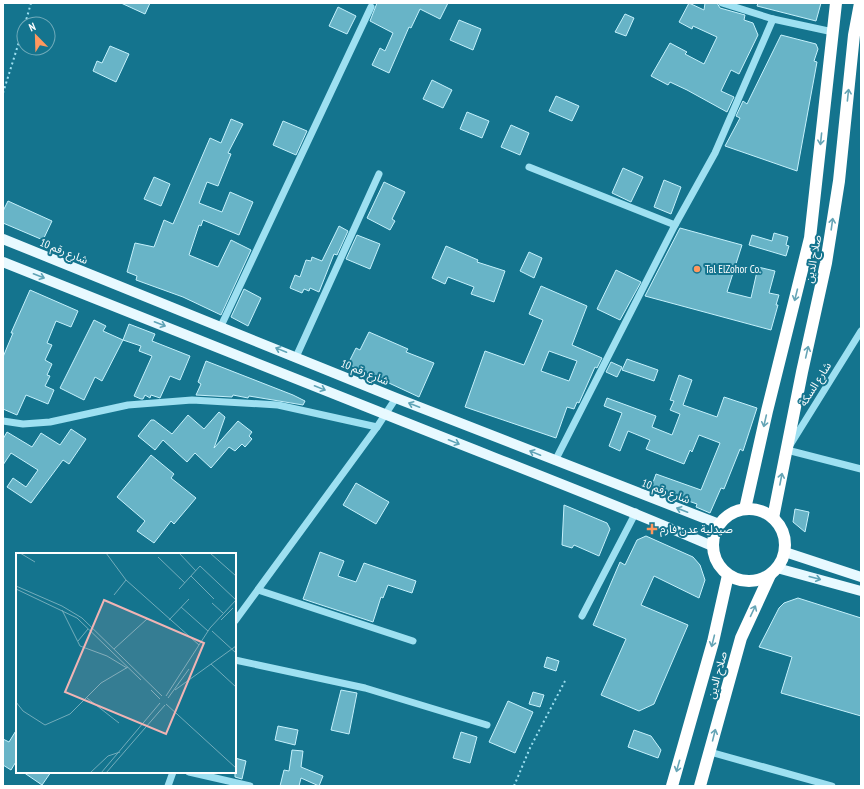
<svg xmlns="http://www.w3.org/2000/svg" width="864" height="789" viewBox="0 0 864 789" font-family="'PT Sans Narrow','Noto Sans Arabic',sans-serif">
	<rect width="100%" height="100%" fill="#14748e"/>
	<g fill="#68b4c7" stroke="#c5f1fc" fill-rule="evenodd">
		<path d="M121 3H150L145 14Z"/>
		<path d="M377 3H448L440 19 420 9 411 28 409 27 389 73 372 65 380 48 385 51 393 33 370 21Z"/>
		<path d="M689 3 704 10 705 3H717L720 8 745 15 744 20 753 23 758 35 739 74 731 70 721 91 734 97 727 112 687 90 670 82 668 85 651 76 670 43 687 52 685 54 704 64 717 37 693 26 692 29 679 22Z"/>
		<path d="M758 3H821L816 21 757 6Z"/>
		<path d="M338 7 356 16 347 34 329 26Z"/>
		<path d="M625 14 634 18 626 36 615 32Z"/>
		<path d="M459 20 481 29 473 50 450 40Z"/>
		<path d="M781 35 816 44 818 49 814 61 817 62 797 171 725 146 740 118 736 116 743 101 747 104Z"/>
		<path d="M110 46 129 54 116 82 93 71 97 61 102 63Z"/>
		<path d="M432 80 452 90 443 108 423 99Z"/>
		<path d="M556 96 579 106 572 121 549 111Z"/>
		<path d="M467 112 489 121 482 138 460 129Z"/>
		<path d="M231 119 243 124 228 153 231 154 218 186 207 182 199 203 222 212 230 192 253 202 239 235 203 220 201 226 199 225 189 255 218 267 231 240 251 250 221 315 183 297 136 280 137 276 127 272 135 243 154 247 164 220 173 224 210 138 221 143Z"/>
		<path d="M283 121 307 131 296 155 273 145Z"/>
		<path d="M511 125 529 133 520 155 501 147Z"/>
		<path d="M623 168 643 177 631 202 612 193Z"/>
		<path d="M154 177 170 184 161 206 144 199Z"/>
		<path d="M664 180 681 187 671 214 654 207Z"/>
		<path d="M384 182 405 192 392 219 395 221 390 230 367 218Z"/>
		<path d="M8 201 52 221 43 240 3 223V211Z"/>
		<path d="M339 226 348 231 337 255 334 254 319 292 310 288 309 291 304 289 302 293 290 288 295 275 300 277 306 260 311 261 312 257 322 261Z"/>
		<path d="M680 228 742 245 727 292 751 298 758 267 775 271 769 293 779 295 776 305H778L771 330 645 296Z"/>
		<path d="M774 233 788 237 786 245 789 246 786 256 749 245 752 235 772 241Z"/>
		<path d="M357 235 380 244 370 269 346 259Z"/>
		<path d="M446 246 478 260 477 262 505 271 494 302 471 294 474 287 448 277 445 284 432 278Z"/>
		<path d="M529 252 542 258 534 278 520 271Z"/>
		<path d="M616 270 641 282 620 320 597 309Z"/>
		<path d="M541 286 587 306 572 345 602 358 597 368 595 367 579 403 577 402 574 409 567 407 556 438 465 407 485 351 524 365 543 320 529 314ZM549 351 577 361 569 381 541 371Z"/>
		<path d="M244 289 261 298 248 326 231 317Z"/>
		<path d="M30 290 78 311 71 327 56 321 47 343 52 345 45 360 52 364 47 375 50 376 45 386 54 390 48 404 26 395 17 415 3 409V357L13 333H11Z"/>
		<path d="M94 320 106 326 103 331 123 340 102 381 95 377 84 400 60 388Z"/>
		<path d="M129 324 155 334 152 341 190 356 180 380 170 376 160 398 151 395 150 398 145 395 143 399H141L134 396 152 356 139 351 141 346 123 340Z"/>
		<path d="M369 332 408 349 406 352 434 363 419 397 348 364 356 348 360 350Z"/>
		<path d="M627 359 658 370 654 381 622 370Z"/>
		<path d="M206 361 293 395 305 401 303 405 249 396 248 398 233 395 232 397 196 395 201 384 198 382Z"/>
		<path d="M611 362 622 367 617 377 606 372Z"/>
		<path d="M679 375 692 380 683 405 717 417 724 397 757 408 743 451 740 449 724 489 721 488 710 513 696 507 697 504 651 488 656 474 701 490 720 443 699 435 692 452 690 450 684 464 646 449 650 440 628 431 620 451 609 446 622 413 604 406 607 398 656 416 652 427 672 435 680 414 670 410 674 401 670 400Z"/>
		<path d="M219 412 225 417 214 448 238 421 252 432 249 436 252 439 245 447 242 444 235 451 229 447 211 468 195 453 187 462 163 440 155 450 138 436 151 420H154L172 434 188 415 204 429Z"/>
		<path d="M71 429 86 439 69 464 63 460 31 503 7 487 13 478 26 487 38 470 11 453 3 465V439L7 432 32 447 41 433 60 445Z"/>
		<path d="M151 455 174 474 171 478 196 498 174 524 171 521 154 543 137 531 145 521 117 497Z"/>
		<path d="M356 483 389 502 376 524 343 505Z"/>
		<path d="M564 505 607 523 610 529 599 556 574 545 572 548 562 545Z"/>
		<path d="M795 509 809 512 805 532 793 522Z"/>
		<path d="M646 536 693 557 700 565 705 580 699 598 654 576 641 605 688 625 654 704 639 711 601 695 626 639 593 625 620 562 625 565 637 540Z"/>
		<path d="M320 552 344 561 338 576 356 582 364 563 416 581 412 593 388 585 383 598 381 597 373 622 303 599Z"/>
		<path d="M798 598 861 618V716L781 693 792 657 759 647 779 608 784 603Z"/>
		<path d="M547 657 559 661 556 671 544 667Z"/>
		<path d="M341 690 357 693 349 734 331 730Z"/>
		<path d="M533 692 544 695 540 707 529 704Z"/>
		<path d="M508 701 533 712 515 753 489 742Z"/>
		<path d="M278 726 298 730 295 745 275 740Z"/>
		<path d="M17 729V760L11 770 3 765V739L9 742Z"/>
		<path d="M634 730 651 736 661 750 658 758 628 747Z"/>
		<path d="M461 732 477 737 470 763 453 758Z"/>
		<path d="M292 750 303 751 301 767 323 776 319 786 301 778 299 786H280L284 770 289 771Z"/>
		<path d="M235 758 246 761 242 779 235 777Z"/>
		<path d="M23 772H51L42 785Z"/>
	</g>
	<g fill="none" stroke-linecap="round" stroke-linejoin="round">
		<g stroke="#9ee0f1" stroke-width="2" stroke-dasharray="2 3" stroke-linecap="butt">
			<path d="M25 24 31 3"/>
			<path d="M3 93 24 26"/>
			<path d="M514 786 530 748 565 681"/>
		</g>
		<g stroke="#9ee0f1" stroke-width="7">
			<path d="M722 3 773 19 833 32"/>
			<path d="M529 167 675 225"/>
			<path d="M221 326 371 7"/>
			<path d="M861 331 787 450 861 469"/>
			<path d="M296 357 379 174"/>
			<path d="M3 421 23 424 50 422 128 405 192 400 278 405 377 427"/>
			<path d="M555 461 675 225 715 153 773 19"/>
			<path d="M258 590 413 641"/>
			<path d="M582 616 636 512"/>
			<path d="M235 621 377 427 396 398"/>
			<path d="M235 660 365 688 487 725"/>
			<path d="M710 752 832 786"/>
			<path d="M189 772 250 786"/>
			<path d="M168 786 173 772"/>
		</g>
		<g stroke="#e8f9ff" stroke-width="10">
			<path d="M3 239 396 398 719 524"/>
			<path d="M3 262C133 313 262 366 392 417 499 460 606 500 712 546"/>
			<path d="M785 552 861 577"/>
			<path d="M777 568 861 591"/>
		</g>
		<g stroke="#fff" stroke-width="12">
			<circle cx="749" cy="545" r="36"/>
			<path d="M745 509 767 411 810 238 836 3"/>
			<path d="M773 518 802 372 826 263 839 181 854 35 860 3"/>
			<path d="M672 786 713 642 728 575"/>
			<path d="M700 786 741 638 770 575"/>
		</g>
	</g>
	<defs><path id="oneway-shaft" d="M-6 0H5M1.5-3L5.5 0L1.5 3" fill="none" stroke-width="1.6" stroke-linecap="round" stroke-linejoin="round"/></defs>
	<g stroke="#66a5b6">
		<use href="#oneway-shaft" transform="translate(848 95) rotate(-84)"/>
		<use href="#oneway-shaft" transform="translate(821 139) rotate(96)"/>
		<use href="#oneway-shaft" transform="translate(832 224) rotate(-82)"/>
		<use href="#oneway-shaft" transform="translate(796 295) rotate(104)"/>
		<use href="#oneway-shaft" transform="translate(807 352) rotate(-77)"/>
		<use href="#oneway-shaft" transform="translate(765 421) rotate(103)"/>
		<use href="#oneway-shaft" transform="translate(781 479) rotate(-79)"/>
		<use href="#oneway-shaft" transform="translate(753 611) rotate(-65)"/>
		<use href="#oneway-shaft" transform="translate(713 641) rotate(104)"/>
		<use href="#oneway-shaft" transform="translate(714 735) rotate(-76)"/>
		<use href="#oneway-shaft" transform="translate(678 766) rotate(106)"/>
	</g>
	<g stroke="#5ea3b6">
		<use href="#oneway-shaft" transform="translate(39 276) rotate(21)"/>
		<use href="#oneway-shaft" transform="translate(160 324) rotate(21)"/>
		<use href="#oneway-shaft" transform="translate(281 350) rotate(-158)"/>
		<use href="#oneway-shaft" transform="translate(320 388) rotate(22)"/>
		<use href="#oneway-shaft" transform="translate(414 405) rotate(-159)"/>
		<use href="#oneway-shaft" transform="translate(454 442) rotate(22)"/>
		<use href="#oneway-shaft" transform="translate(535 453) rotate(-158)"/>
		<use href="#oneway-shaft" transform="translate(682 510) rotate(-159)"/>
		<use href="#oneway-shaft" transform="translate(815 578) rotate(15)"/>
	</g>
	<g fill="#ff985e" stroke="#14748e" stroke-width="1.5">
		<circle cx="697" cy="269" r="4"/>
		<path d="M650 523h4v4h4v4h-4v4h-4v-4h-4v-4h4z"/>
	</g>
	<g text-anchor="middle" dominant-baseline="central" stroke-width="4" stroke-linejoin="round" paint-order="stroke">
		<g font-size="11" fill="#fff" stroke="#14748e">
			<text transform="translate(64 251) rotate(22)">شارع رقم 10</text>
			<text transform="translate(813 259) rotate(-80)">صلاح الدين</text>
			<text transform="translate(365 372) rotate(22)">شارع رقم 10</text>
			<text transform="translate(815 384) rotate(-58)">شارع السكة</text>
			<text transform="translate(666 491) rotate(21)">شارع رقم 10</text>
			<text transform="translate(717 675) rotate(-75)">صلاح الدين</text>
		</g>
		<g font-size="11" fill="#fff" stroke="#14748e" text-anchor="start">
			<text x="705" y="269">Tal ElZohor Co.</text>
			<text x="660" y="529">صيدلية عدن فارم</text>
		</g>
	</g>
	<g transform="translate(16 553)">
		<rect width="220" height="220" fill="#14748e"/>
		<path fill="none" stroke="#72acbb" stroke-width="1" d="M4 0 19 9M90 0 110 27M163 0 180 18M194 0 220 23M142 4 169 30M175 23 198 46M0 33 46 53 66 65 146 143M0 36 61 65 125 127M163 36 184 13 220 47M98 42 110 27 183 92M196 50 207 60M165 54 192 78M46 57 64 93 91 103 111 115M153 67 173 46M205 67 217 55M196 78 220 100M62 88 72 76M98 96 131 66M195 111 220 134M135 137 144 146M159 137 220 93M150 143 194 75 220 47M71 145 103 170M152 145 173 116M0 149 7 158 29 172 54 161 85 130 112 114M150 151 220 215M74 220 92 203 104 199M85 220 144 150M90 220 149 152"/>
		<path fill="#f1b4b4" fill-opacity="0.15" stroke="#f1b4b4" stroke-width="2" d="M88 47 188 90 150 181 49 139Z"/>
		<rect width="220" height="220" fill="none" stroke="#fff" stroke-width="2"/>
	</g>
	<rect width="864" height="789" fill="none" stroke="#ffffff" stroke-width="8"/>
	<g transform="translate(36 36) rotate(337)"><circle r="19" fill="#14748e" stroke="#72acbb"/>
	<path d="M0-3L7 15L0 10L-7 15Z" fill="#ff985e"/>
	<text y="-6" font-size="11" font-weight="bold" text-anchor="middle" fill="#ffffff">N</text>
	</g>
</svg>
